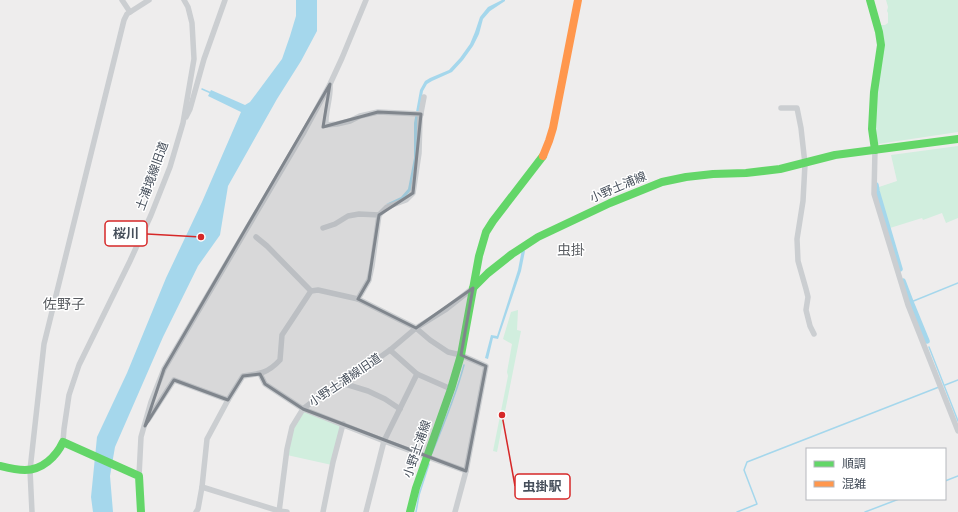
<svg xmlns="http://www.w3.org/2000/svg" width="958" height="512" viewBox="0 0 958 512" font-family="'Public Sans','Noto Sans JP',sans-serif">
	<rect width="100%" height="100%" fill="#eeeded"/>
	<g fill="#d1eede">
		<path d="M886 0H958V132L878 144 874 129 875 97 884 48V39L879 25H885L888 23V13L887 11 888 7Z"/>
		<path d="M958 146V218L946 223 942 213 923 220 922 218 890 228 879 191V187L897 181 891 155Z"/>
		<path d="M518 310 517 330 521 331 497 452 493 451 508 376 507 372 512 344 503 339 511 312Z"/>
		<path d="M303 411 342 425 332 465 287 455 294 428Z"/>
	</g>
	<g fill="#a5d7ec">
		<path d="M296 0H317V31L301 61 277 99 228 186 220 235 198 266 163 337 115 447 110 476 113 512H93L91 497 97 437 127 373 166 278 202 202 241 112 208 96 211 90 245 105 250 102 282 59 290 36 296 16Z"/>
		<path d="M502 0H505V1L490 11 483 19 479 34 473 46 463 60 452 72 432 81 427 84 423 91 417 123V151L411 190 404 199 394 203 386 204 401 197 408 189 414 158V123L420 90 425 81 430 78 449 70 460 58 470 44 475 32 480 17 488 7Z"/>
		<path d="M522 249 525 251 521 271 498 339 493 338 488 359 485 358 491 335 497 336 518 270Z"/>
	</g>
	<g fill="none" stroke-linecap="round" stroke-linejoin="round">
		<g stroke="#a5d7ec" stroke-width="1.5">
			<path d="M202 89 211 93"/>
			<path d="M911 302 958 283"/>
			<path d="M929 347 958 421"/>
			<path d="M945 385 958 380"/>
			<path d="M432 453C444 424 456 395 464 365"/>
			<path d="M945 481 958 476"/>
			<path d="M416 512 419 495 429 464"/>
			<path d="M737 512 757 504 744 470 747 462 939 387"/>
			<path d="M865 512 899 499"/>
		</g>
		<g stroke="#a5d7ec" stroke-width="5.5">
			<path d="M876 185 877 191 900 269"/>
			<path d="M903 281 911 302 927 341"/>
		</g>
		<g stroke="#cbced1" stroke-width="5.5">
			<path d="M122 0 130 12"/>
			<path d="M330 85C331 99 325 111 326 125L337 124 350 121 360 116 378 112 421 114"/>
			<path d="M781 108H797L801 128 805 164 803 201 797 239 798 261 806 289 808 297 806 310 810 326 814 334"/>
			<path d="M186 117 190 109 204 59 225 0"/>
			<path d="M875 150 874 194 908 305 958 431"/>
			<path d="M323 228 335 224 348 216 359 214 379 215"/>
			<path d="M256 237 267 246 311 291"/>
			<path d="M358 299 369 280 372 266 379 215 387 207 406 200 413 193 419 153 420 118 424 97"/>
			<path d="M390 350 417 374 451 389"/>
			<path d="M260 374 265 384 303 409 384 441 466 471"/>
			<path d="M342 383 368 391 385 399 400 409"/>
			<path d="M148 420 174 380 228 400"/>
			<path d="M63 442 64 429 69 395 79 365 130 261 151 215 170 167 183 123 194 59 192 23 188 7 184 0"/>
			<path d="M139 476 141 437 151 402 164 369 304 132 330 84 342 58 366 0"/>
			<path d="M202 487 279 511 287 512"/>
			<path d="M32 512 30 470 44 344 124 20 127 14 149 0"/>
			<path d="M196 512 198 509 202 487 207 439 228 400 243 376C260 374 268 373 280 360L282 335 311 291 318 290 358 299 416 328 430 340 448 352 461 355 486 366 466 471 455 512"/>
			<path d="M279 512 287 449 292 427 303 409 316 399 358 373 390 350 416 328 445 310 473 288"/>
			<path d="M323 512 333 462 343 424"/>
			<path d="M366 512 384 441 417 374"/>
		</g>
		<g stroke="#63d668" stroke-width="8">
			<path d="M870 0 879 32 881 45 874 92 872 129 875 150"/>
			<path d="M473 288 488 273 512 254 538 237 610 203 662 182 686 177 713 174 746 173 780 169 835 155 958 139"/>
			<path d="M0 466C8 468 16 470 25 470 42 470 56 457 63 442L139 476 141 512"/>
			<path d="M410 512 416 488 451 389 461 355 479 256 486 232 493 221 543 156"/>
		</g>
		<path stroke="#ff974d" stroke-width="8" d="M543 156 549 141 553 128 578 0"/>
	</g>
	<path fill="#80868d" fill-opacity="0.2" stroke="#80868d" stroke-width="3" stroke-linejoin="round" d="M330 84 323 127 378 112 421 114 413 193 379 215 369 280 358 299 416 328 473 288 461 355 486 366 466 471 303 409 265 384 260 374 243 376 228 400 174 380 145 426 164 369Z"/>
	<g text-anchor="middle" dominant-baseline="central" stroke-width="3" stroke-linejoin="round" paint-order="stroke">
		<g font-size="12" fill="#454e5a" stroke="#fff">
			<text transform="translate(152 176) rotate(-70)">土浦境線旧道</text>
			<text transform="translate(618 187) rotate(-23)">小野土浦線</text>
			<text transform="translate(345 380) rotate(-34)">小野土浦線旧道</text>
			<text transform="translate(417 449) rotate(-71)">小野土浦線</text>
		</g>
		<g font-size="14" fill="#595c61" stroke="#fff">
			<text x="571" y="250">虫掛</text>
			<text x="64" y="304">佐野子</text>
		</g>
	</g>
	<path fill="none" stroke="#d62828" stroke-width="1.5" d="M201 237L147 234M502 415L515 486"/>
	<g fill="#d62828" stroke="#fff" stroke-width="1.5">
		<circle cx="201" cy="237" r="4"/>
		<circle cx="502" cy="415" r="4"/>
	</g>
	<g fill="#fff" stroke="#d62828" stroke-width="1.5">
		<rect x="105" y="221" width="42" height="25" rx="4"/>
		<rect x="515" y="474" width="55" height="25" rx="4"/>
	</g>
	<g font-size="13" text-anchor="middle" font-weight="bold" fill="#454e5a">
		<text x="126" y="238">桜川</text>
		<text x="542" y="491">虫掛駅</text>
	</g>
	<rect x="806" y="448" width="140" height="52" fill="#ffffff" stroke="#b5b8bd"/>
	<rect x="814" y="461" width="20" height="6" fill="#63d668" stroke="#b5b8bd"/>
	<text x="842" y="468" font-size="12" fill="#454e5a">順調</text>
	<rect x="814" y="481" width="20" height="6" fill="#ff974d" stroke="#b5b8bd"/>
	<text x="842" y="488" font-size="12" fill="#454e5a">混雑</text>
</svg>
